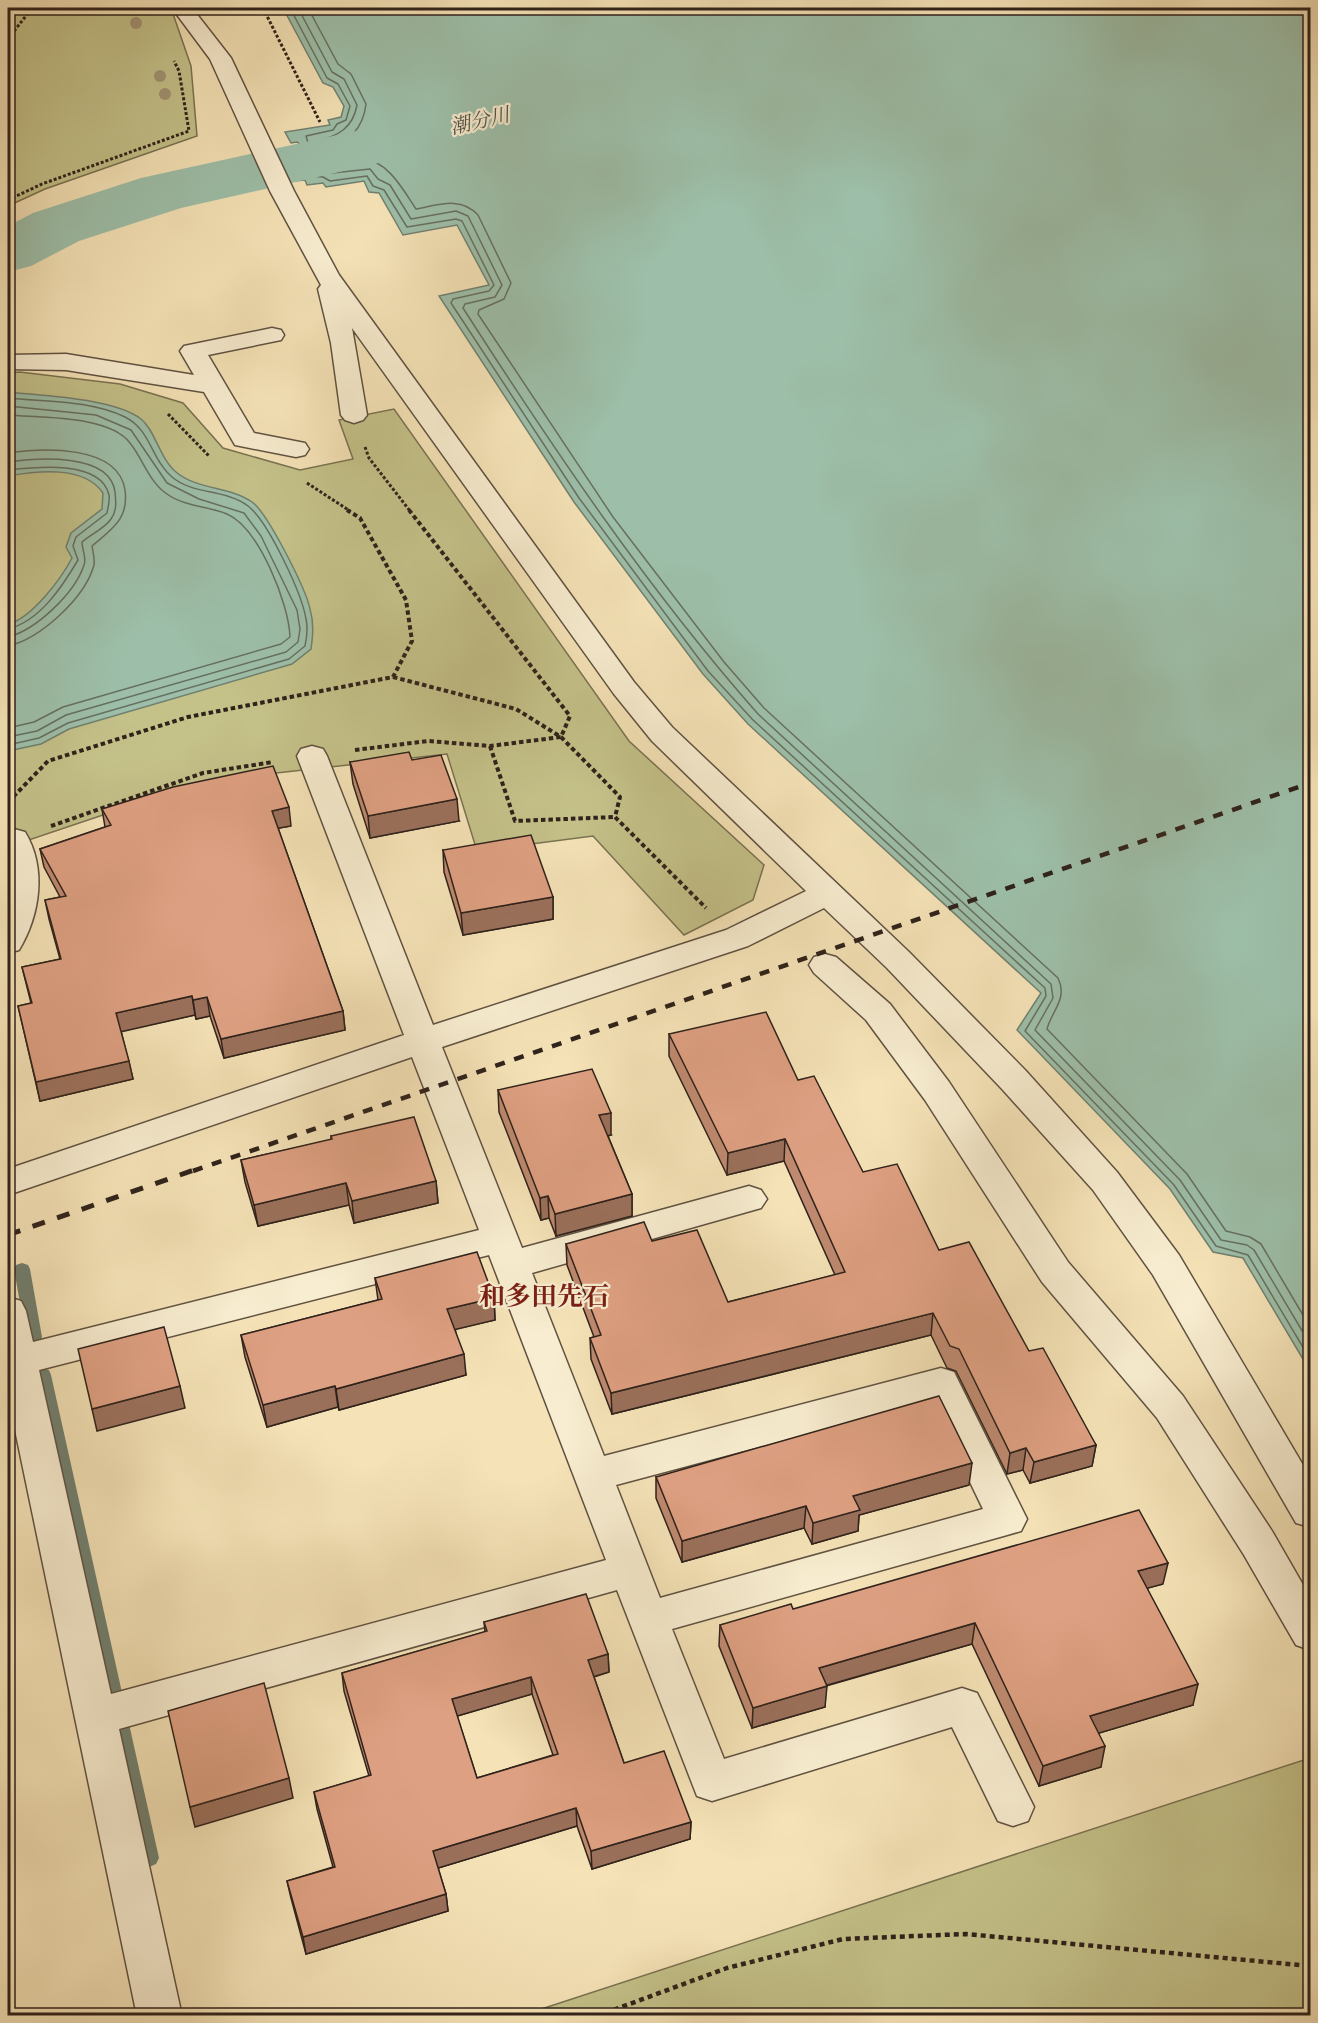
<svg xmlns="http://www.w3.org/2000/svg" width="1318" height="2023" viewBox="0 0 1318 2023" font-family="'IM FELL DW Pica','Noto Serif JP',serif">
	<rect width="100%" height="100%" fill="#f5e3b7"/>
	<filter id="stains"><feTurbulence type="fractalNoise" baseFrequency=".00333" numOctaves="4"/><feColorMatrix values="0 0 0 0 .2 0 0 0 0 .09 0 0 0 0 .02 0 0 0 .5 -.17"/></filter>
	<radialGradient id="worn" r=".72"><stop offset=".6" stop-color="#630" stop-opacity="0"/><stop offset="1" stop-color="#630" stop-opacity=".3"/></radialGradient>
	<g fill="#c4c189" stroke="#7a7252" stroke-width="1.5">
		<path d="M17 8H171L191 66 197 136 45 189 8 206V19Z"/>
		<path d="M20 372 120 384 183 403 223 448 300 470 353 459 339 420 394 409 629 741 764 865 753 900 684 935 593 836 477 851 447 754 204 781 8 847V373Z"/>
		<path d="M1310 1758V2015H523Z"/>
	</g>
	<g fill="#9dbfa9" stroke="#718070" stroke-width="1.5">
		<path d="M283 8H1310V1371L1243 1258 1213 1252 1170 1189 1017 1030 1041 993 748 724 703 674 574 502 439 296 489 285 457 225 403 235 379 193 369 192 364 181 326 187 323 183 307 185 305 180 284 182 273 153 305 147 297 142 291 143 285 132 330 125 328 120 341 117 344 106 333 87 323 83Z"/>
		<path d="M8 392C43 396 113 398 141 419 155 430 160 459 176 472 197 490 229 486 252 502 267 512 306 589 310 609 314 623 313 635 311 649L292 664 69 729 41 744 8 751V624C31 619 61 579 72 558L66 547 71 533 102 509 103 493C84 465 37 471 8 476Z"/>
	</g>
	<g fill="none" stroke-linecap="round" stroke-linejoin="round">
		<g stroke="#667062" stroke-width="1.5">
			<path d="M290 8 327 78 338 84 350 106 346 120 337 124 333 130 306 136 309 146 306 152 283 158 288 174 323 177 330 181 367 176 373 186 384 190 407 227 456 219 462 221 494 285 489 291 453 299 451 303 579 498 708 671 753 720 1045 988 1046 996 1025 1031 1174 1185 1216 1246 1248 1255 1310 1359"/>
			<path d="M298 8 332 72 344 79 357 105C353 128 338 136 317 141L315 154 305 165 332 173 370 169 378 179 390 185 411 219 456 211 468 216 502 285 495 297 465 304 463 308C554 450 647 588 758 714L1051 984 1053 998 1035 1030 1180 1180 1221 1240 1247 1245 1254 1250 1310 1344"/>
			<path d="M308 8 338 64 351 74 366 104C363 129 349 142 326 149L324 160C338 164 348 159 362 159 387 159 404 191 416 209 438 205 461 196 478 215L511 283 504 299 479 310 478 314 613 517 724 662 764 708 1058 978C1068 999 1052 1010 1047 1029L1187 1174 1226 1231 1250 1237 1261 1244 1310 1327"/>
			<path d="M8 398C46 402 90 400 125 417 151 430 151 459 172 477 193 495 226 489 248 506 268 521 302 594 306 619 308 628 307 637 305 646L289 659 68 723 39 738 8 745"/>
			<path d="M8 406 96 415 131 430 167 483 199 499 244 513 261 536 297 610 300 629 298 642 286 652 66 715 37 731 8 737"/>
			<path d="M8 415C40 418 109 415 130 443 143 459 149 482 167 494 185 507 208 506 227 514 259 528 289 604 290 637L281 644 63 707 34 722 8 728"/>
			<path d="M8 453C42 448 118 444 125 490 129 519 112 529 92 546 93 552 95 559 94 565 85 598 40 639 8 646"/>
			<path d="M8 462C36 458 110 452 115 492 116 501 117 511 111 519 104 529 91 534 82 542 82 550 87 558 84 565 75 593 36 630 8 637"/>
			<path d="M8 470C34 467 101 459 109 495 110 500 108 507 107 513L76 537 73 546 78 560C62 587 40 621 8 629"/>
		</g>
		<g fill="#718070" fill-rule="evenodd">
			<path d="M22 1263 28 1265 30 1269 42 1337 40 1342 34 1344 28 1342 26 1337 14 1269 16 1265Z"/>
			<path d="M43 1368 49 1370 51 1375 159 1858 156 1864 149 1867 142 1864 139 1858 35 1375 37 1370Z"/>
		</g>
		<path fill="#9dbfa9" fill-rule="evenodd" d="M383 125 405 131 414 144 405 157 181 208 79 241 31 266 8 272V226L33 213 141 178Z"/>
		<defs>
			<g id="minor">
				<path d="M172 8H192L231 58 294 191 339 275 634 682 672 727 909 952 1026 1071 1117 1172 1179 1255 1310 1477V1527L1296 1523 1153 1275 1093 1190 1002 1089 887 968 824 908 748 946 442 1047 522 1248 749 1186 761 1190 767 1199 761 1208 532 1273 604 1456 941 1368 954 1372 1027 1519 1021 1531 1007 1535 672 1629 724 1759 962 1688 977 1693 1034 1807 1028 1821 1013 1826 998 1821 952 1727 712 1801 697 1796 617 1590 119 1729 182 2016H137L8 1396V1297L21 1301 26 1311 33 1342 479 1230 412 1057 8 1195V1169L404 1035 297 756 301 749 312 746 323 749 327 756 433 1025 726 930 806 891 652 741 614 694 352 328 367 415 363 420 354 423 345 420 341 415 331 343 318 289 321 285 270 191 210 59ZM489 1255 606 1560 111 1694 39 1370ZM931 1401 983 1509 660 1598 616 1485Z"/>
				<path d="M272 328 281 330 284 335 281 340 208 355 254 433 305 443 309 449 305 455 296 457 235 445 204 392 66 370 8 369V355L66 354 194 375 180 351 184 346Z"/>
				<path d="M14 829 25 832C47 868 40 915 19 950L8 953V831Z"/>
				<path d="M825 954 836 957 890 1004 949 1082 1068 1262 1183 1396 1272 1531 1310 1597V1650L1296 1645 1244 1555 1157 1418 1042 1282 925 1100 866 1020 814 973 809 965 814 957Z"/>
			</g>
		</defs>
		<use href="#minor" stroke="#605242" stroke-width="3"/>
		<g stroke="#2f221b" stroke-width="3" stroke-dasharray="3 2" stroke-linecap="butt">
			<path d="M263 8 320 122"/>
			<path d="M8 39 32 8"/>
			<path d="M8 200 42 184 189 131 179 71 174 61"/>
			<path d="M168 414 209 456"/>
			<path d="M365 447 369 458 410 511"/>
			<path d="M307 483 350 511"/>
		</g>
		<g stroke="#2f221b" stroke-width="4" stroke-dasharray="4.5 3" stroke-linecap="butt">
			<path d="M393 677 516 709 561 737 620 797 615 817 706 908"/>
			<path d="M490 746 515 821 615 817"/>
			<path d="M355 750 428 741 490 746 561 737 570 716 409 510"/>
			<path d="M13 804V797L48 761 188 717 393 677 412 641 406 600 360 518 347 510"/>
			<path d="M51 826 203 773 273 762"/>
		</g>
		<path stroke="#2f221b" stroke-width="4.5" stroke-dasharray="5 4" stroke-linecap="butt" d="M597 2016 727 1968 843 1939 966 1934 1310 1966"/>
		<use href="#minor" fill="#f8edd0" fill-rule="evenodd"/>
		<path stroke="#2f221b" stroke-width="4.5" stroke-dasharray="10 10" stroke-linecap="butt" d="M193 1171 1310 783"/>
		<path stroke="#2f221b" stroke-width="5" stroke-dasharray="13 13" stroke-linecap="butt" d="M8 1235 197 1169"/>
	</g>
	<g fill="#a19373">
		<circle cx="136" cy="23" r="6"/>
		<circle cx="160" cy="76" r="6"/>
		<circle cx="165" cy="94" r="6"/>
	</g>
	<g fill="#bf8a70" stroke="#2f221b" stroke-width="1.5" fill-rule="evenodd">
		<path d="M350 762 459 821 370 838 353 784Z"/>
		<path d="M102 809 291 826 278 828 343 1011 345 1030 224 1058 210 1016 196 1019 195 1015 121 1031 133 1079 40 1101 18 1006 31 1003 22 967 60 959 49 919 45 900 60 897 44 867 40 849 105 827Z"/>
		<path d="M443 850 553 897V919L463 935 444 872Z"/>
		<path d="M669 1034 798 1080 863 1172 939 1250 1029 1351 1096 1445 1092 1466 1030 1483 1023 1470 1007 1474 956 1371 947 1368 931 1335 612 1414 591 1359 590 1338 594 1337 567 1265 566 1244 652 1241 728 1302 835 1275 784 1161 727 1175 669 1056Z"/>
		<path d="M498 1090 611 1135 608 1136 632 1194V1216L556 1236 549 1218 541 1220 499 1112Z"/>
		<path d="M331 1136 436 1181 438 1203 354 1223 349 1205 258 1226 245 1182 241 1160 331 1140Z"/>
		<path d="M375 1278 494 1298 495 1320 455 1329 466 1375 339 1410 338 1407 267 1427 245 1357 241 1335 378 1300Z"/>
		<path d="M656 1477 969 1485 859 1515 858 1531 812 1544 804 1528 682 1562 656 1498Z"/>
		<path d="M1163 1584 1147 1588 1193 1705 1099 1733 1101 1767 1039 1786 972 1644 826 1686 825 1707 752 1728 719 1646 720 1625 793 1609Z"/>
		<path d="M484 1622 608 1654 609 1672 594 1677 624 1763 691 1822 690 1839 592 1869 577 1826 438 1868 446 1894 448 1911 306 1954 291 1898 287 1881 333 1867 317 1809 314 1792 369 1776 344 1691 342 1673 485 1632ZM532 1694 553 1755 477 1778 457 1716Z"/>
	</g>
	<g fill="#9b705b" stroke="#2f221b" stroke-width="1.5">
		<path d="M457 799 459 821 370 838 368 816Z"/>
		<path d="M289 807 291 826 274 829 272 811Z"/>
		<path d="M553 897V919L463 935 461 913Z"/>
		<path d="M192 996 195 1015 120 1032 116 1013Z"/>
		<path d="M207 997 210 1016 196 1019 193 1000Z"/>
		<path d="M343 1011 345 1030 224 1058 221 1039Z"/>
		<path d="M129 1061 133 1079 40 1101 36 1082Z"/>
		<path d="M611 1113V1135L600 1137 599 1115Z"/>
		<path d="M785 1139 784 1161 727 1175 728 1153Z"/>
		<path d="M436 1181 438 1203 354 1223 352 1201Z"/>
		<path d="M346 1183 349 1205 258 1226 254 1205Z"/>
		<path d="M632 1194V1216L556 1236 555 1214Z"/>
		<path d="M548 1196 549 1218 541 1220 540 1198Z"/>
		<path d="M494 1298 495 1320 449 1331 447 1309Z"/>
		<path d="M933 1313 931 1335 612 1414 611 1393Z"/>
		<path d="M464 1354 466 1375 339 1410 336 1389Z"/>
		<path d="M180 1386 185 1408 97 1431 92 1409Z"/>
		<path d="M335 1386 338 1407 267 1427 263 1405Z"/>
		<path d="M1096 1445 1092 1466 1030 1483 1034 1462Z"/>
		<path d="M1026 1448 1023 1470 1007 1474 1010 1453Z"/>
		<path d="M972 1463 969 1485 859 1515 858 1531 812 1544 813 1523 853 1496Z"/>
		<path d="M806 1506 804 1528 682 1562V1541Z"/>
		<path d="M1168 1563 1163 1584 1134 1592 1138 1571Z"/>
		<path d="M975 1623 972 1644 817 1688 819 1668Z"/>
		<path d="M608 1654 609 1672 589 1678 588 1660Z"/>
		<path d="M531 1677 532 1694 454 1717 452 1699Z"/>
		<path d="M1198 1684 1193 1705 1086 1737 1090 1716Z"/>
		<path d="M827 1686 825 1707 752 1728 753 1708Z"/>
		<path d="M1105 1746 1101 1767 1039 1786 1043 1766Z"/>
		<path d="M289 1778 293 1798 195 1827 190 1807Z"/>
		<path d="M576 1808 577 1826 435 1869 433 1851Z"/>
		<path d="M691 1822 690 1839 592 1869 591 1851Z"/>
		<path d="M446 1894 448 1911 306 1954 303 1937Z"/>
	</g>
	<g fill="#dea082" stroke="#2f221b" stroke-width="1.5" fill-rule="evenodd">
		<path d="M409 752 412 760 441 755 457 799 368 816 350 762Z"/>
		<path d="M273 766 289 807 272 811 343 1011 221 1039 207 997 193 1000 192 996 116 1013 129 1061 36 1082 18 1006 32 1003 22 967 61 959 45 900 66 896 40 849 111 825 102 809 173 787Z"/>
		<path d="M531 835 553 897 461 913 443 850Z"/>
		<path d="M766 1012 798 1080 814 1076 863 1172 897 1164 939 1250 969 1242 1029 1351 1043 1348 1096 1445 1034 1462 1026 1448 1010 1453 959 1349 950 1346 933 1313 611 1393 590 1338 601 1335 566 1244 644 1222 652 1241 697 1230 728 1302 845 1272 785 1139 728 1153 669 1034Z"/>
		<path d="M592 1069 611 1113 599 1115 632 1194 555 1214 548 1196 540 1198 498 1090Z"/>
		<path d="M414 1117 436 1181 352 1201 346 1183 254 1205 241 1160 332 1139 331 1136Z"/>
		<path d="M477 1252 494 1298 447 1309 464 1354 336 1389 335 1386 263 1405 241 1335 382 1299 375 1278Z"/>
		<path d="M164 1327 180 1386 92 1409 78 1349Z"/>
		<path d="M939 1396 972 1463 853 1496 860 1510 813 1523 806 1506 682 1541 656 1477Z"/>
		<path d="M1139 1510 1168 1563 1138 1571 1198 1684 1090 1716 1105 1746 1043 1766 975 1623 819 1668 827 1686 753 1708 720 1625 791 1604 793 1609Z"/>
		<path d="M586 1594 608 1654 588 1660 624 1763 664 1751 691 1822 591 1851 576 1808 433 1851 446 1894 303 1937 287 1881 335 1867 314 1792 371 1775 342 1673 487 1631 484 1622ZM531 1677 558 1754 477 1778 452 1699Z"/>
		<path d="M264 1683 289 1778 190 1807 168 1711Z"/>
	</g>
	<g text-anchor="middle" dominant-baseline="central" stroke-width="4.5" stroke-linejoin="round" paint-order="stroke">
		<g font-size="20" font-style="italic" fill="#505146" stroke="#f8edd0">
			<text transform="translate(480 122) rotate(-13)">潮分川</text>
		</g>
		<g font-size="26" font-weight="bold" fill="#7a1f14" stroke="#f8edd0">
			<text x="544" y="1297">和多田先石</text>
		</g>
	</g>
	<rect width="1318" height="2023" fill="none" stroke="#f5e3b7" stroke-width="30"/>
	<rect x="9" y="9" width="1300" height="2005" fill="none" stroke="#2f221b" stroke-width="3"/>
	<rect x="15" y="15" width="1288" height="1993" fill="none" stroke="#2f221b" stroke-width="1.5"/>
	<rect width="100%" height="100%" filter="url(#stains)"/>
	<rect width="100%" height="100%" fill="url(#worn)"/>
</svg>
